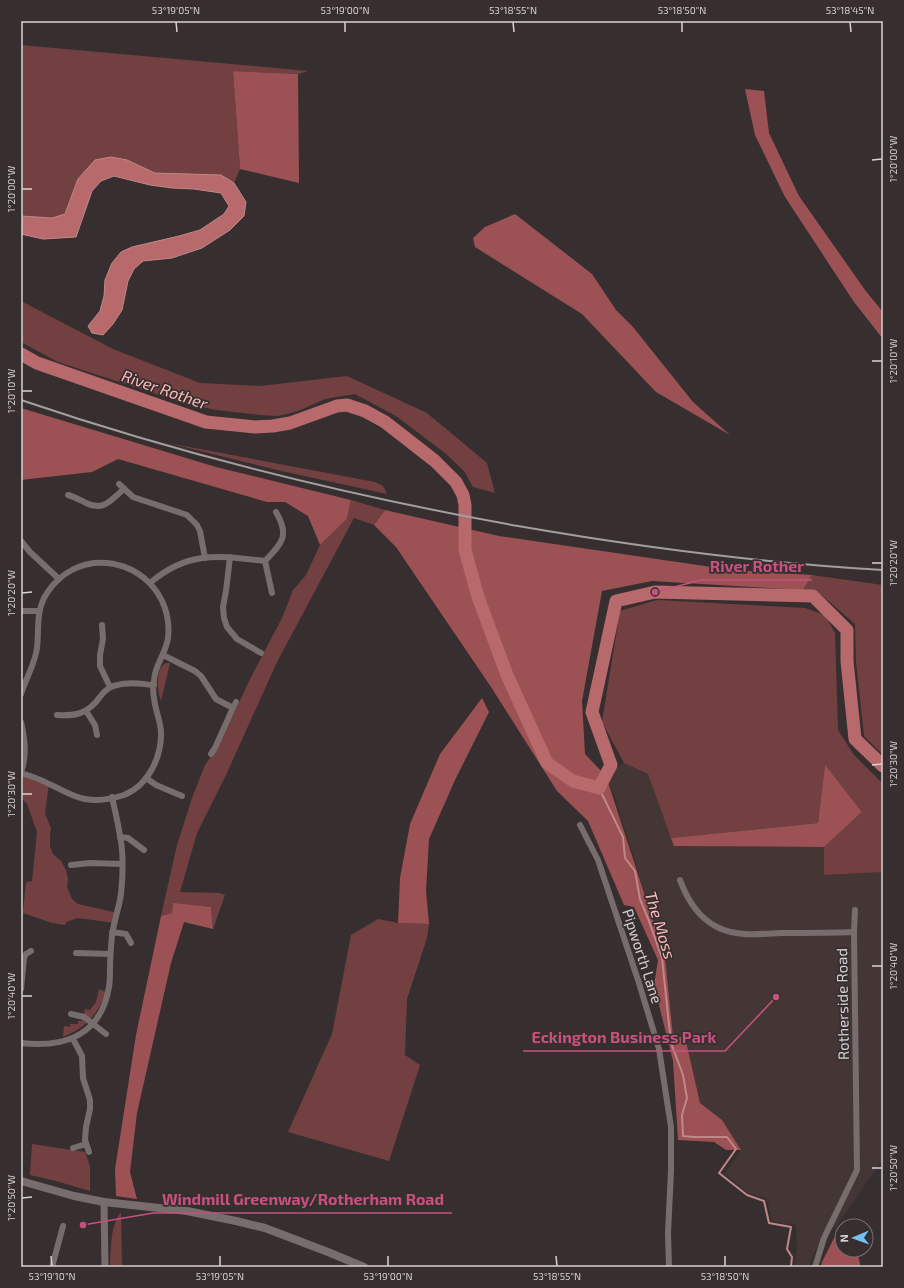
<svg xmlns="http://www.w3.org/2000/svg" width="904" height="1288" viewBox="0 0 904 1288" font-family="'Exo 2',sans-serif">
	<rect width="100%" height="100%" fill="#372f2f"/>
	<path fill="#453636" d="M624 763 648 774 675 846 824 847V875L883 872V1163H880L837 1225 824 1234 812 1258 809 1267H795L797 1248 796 1225 772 1221 767 1199 749 1193 725 1174 741 1150 722 1120 700 1103 685 1037H673L665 957 616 800 606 776Z"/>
	<g fill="#724041">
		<path d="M21 45 308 71 298 74 233 71 240 169 234 183 221 175 155 173 127 160 78 179 65 214 52 218 21 216Z"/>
		<path d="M21 301 113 349 200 383 260 386 347 376 427 413 487 463 495 493 473 487 464 471 445 453 396 416 355 394 325 399 298 411 279 416 261 415 216 410 184 403 58 362 21 342Z"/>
		<path d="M168 443 375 482 383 486 387 494 277 470Z"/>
		<path d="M351 500 385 510 374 525 354 518 277 662 226 775 197 833 180 892 219 893 225 895 213 929 211 907 173 904 172 913 161 916 177 845 192 798 205 765 220 744 250 679 282 618 293 590 306 575 320 545 347 519Z"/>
		<path d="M812 575 883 585V755L864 736 856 661 855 624 817 591 803 590Z"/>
		<path d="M657 600 805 608 825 615 835 633 838 730 854 755 883 784V872L824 875V847L862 812 825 766 818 823 671 838 648 774 624 763 602 722 620 611Z"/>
		<path d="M166 663H170L161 701C157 691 155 668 166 663Z"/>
		<path d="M21 773 49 783 45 814 51 828 50 836V846L53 854 61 861 66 870 68 879 67 887 72 899 78 904 118 913 115 923 78 918 66 922 65 925 52 923 23 913 26 882 32 881 37 832 27 804 21 798Z"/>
		<path d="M378 919 398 923 429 924 427 938 407 999 405 1055 420 1065 389 1161 288 1132 332 1034 351 935Z"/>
		<path d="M99 989 106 992C97 1016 86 1027 63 1037L64 1026 70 1027V1024H78V1021H82L85 1009 90 1010 96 1002Z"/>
		<path d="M32 1144 85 1152 90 1166V1191L56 1181 30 1175Z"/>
		<path d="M121 1212 122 1267H110C111 1249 110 1226 121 1212Z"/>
	</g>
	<g fill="#9c5154">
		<path d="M233 71 298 74 299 183 240 169Z"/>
		<path d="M745 89 764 91 769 133 799 196 865 290 883 312V339L854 302 785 197 755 135Z"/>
		<path d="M515 214 592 274 616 310 633 327 693 402 730 435 656 392 582 314 475 247 473 238 485 227Z"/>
		<path d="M21 408 216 467 351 500 347 519 320 545 308 516 285 502H267L118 459 92 472 21 480Z"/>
		<path d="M385 510 499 536 732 570 812 575 803 590 652 581 602 591 582 701 585 754 606 776 665 957 673 1037H685L700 1103 722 1120 741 1150H726L714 1142 678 1140 673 1061 654 985 658 960 634 907 624 905 588 821 557 791 491 687 396 547 374 525Z"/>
		<path d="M482 698 489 712 455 780 429 839 426 891 429 924 398 923 400 878 410 824 440 754Z"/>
		<path d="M825 765 862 812 824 847 674 846 671 838 818 823Z"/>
		<path d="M173 903 211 907 213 929 184 922 171 963 137 1113 130 1172 137 1199 116 1196 115 1169 136 1035 161 916 172 913Z"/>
		<path d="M836 1234 842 1238V1250H857L860 1264 859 1267H821L822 1262Z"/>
	</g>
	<path fill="#b7696b" stroke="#c1888a" d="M111 157 127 160 155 173 221 175 234 183 246 202 244 216 230 230 202 248 172 258 143 261 134 269 128 281 122 310 113 324 103 335 92 333 88 326 100 311 104 296 105 280 112 263 121 252 132 247 179 236 200 230 224 214 229 206 221 193 194 189 172 188 150 185 114 176 101 181 92 191 76 237 43 239 21 234V216L52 218 65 214 78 179 95 160Z"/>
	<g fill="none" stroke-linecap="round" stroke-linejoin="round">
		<path stroke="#c1888a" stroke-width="2" d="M599 788 623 837 625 858 635 871 640 899 649 921 662 958 671 1043 683 1075 687 1098 682 1115 683 1136 694 1137H727L736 1149 719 1173 747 1195 764 1201 769 1223 791 1227 787 1249 792 1257 791 1267"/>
		<path stroke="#b7696b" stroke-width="13" d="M21 354 37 363 206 422 255 427 273 426 290 423 337 406 347 405 365 411 385 422 435 461 456 482 463 495 465 505V550L478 597 507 675 547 763 573 781 599 788 611 765 592 712 616 601 655 592 813 596 847 630V661L855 739 883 766"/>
		<g stroke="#776d6d" stroke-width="6">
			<path d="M119 484 133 497 187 515 197 525 200 531 205 558"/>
			<path d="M68 495C75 497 80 500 86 503 103 512 111 500 124 489"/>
			<path d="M21 541 30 552 59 579"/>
			<path d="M230 557 226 591 223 607 224 618 227 627 237 639 261 653"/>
			<path d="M265 561C282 543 290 536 276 512"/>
			<path d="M265 561 272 593"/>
			<path d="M150 583C188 550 219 556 265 561"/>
			<path d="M21 611H39"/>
			<path d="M102 625 103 639 100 655V666L110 687"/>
			<path d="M163 655 195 671 201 676 216 699 233 708 236 702"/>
			<path d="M21 694C26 678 35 664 37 648 39 631 36 614 44 598 55 578 73 566 94 563 137 559 173 594 168 638 166 653 155 665 154 680 153 686 153 693 154 698 155 709 160 720 161 731 162 756 149 785 124 795 112 799 97 801 85 799 72 797 61 789 49 784 40 779 31 776 21 773"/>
			<path d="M86 711 95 725 97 735"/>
			<path d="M57 715C73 716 84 715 96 702 100 697 104 690 111 687 124 681 140 684 154 685"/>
			<path d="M21 722C25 740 27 755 21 772"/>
			<path d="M211 754 215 748 233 708"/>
			<path d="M146 778 156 785 182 796"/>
			<path d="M580 825 598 860 638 980 659 1049 671 1127V1171L668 1233 669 1267"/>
			<path d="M120 837 128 838 144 850"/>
			<path d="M71 865 90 863 122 864"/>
			<path d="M680 880C687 899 699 918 717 927 736 937 760 934 780 933 805 933 830 933 854 932L857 1170 824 1238 815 1267"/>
			<path d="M112 932 126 934 131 943"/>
			<path d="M854 932 855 910"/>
			<path d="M76 953 110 954"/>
			<path d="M21 989 24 958 26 954 31 951"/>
			<path d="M71 1014 84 1017 106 1034"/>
			<path d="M73 1039 82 1056 83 1078 90 1100V1109L86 1127 85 1140 89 1152"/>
			<path d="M21 1043C65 1048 101 1035 109 987 110 981 110 975 110 969 110 958 111 946 112 935 114 921 119 908 121 894 123 875 124 855 120 836 118 823 115 810 112 797"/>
			<path d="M73 1148 86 1144"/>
			<path d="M52 1267 63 1226"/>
		</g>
		<path stroke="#776d6d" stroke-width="7" d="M104 1202 105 1267"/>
		<path stroke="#776d6d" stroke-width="8" d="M21 1181 74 1196 104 1202 187 1211 236 1221 265 1228 328 1252 364 1267"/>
		<path stroke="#a49e9e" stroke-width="2" d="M21 400C183 455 350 496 518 526 639 547 761 563 883 570"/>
	</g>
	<path fill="none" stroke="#d7d2d2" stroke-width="1.5" d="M176 22 177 32M345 22V32M513 22 514 32M682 22V32M850 22 851 32M872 160 882 159M22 189H32M872 361H882M22 391H32M872 563H882M22 593 32 592M872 765 882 764M22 794H32M872 966H882M22 996H32M872 1168H882M22 1198 32 1197M51 1256 52 1266M220 1256V1266M388 1256V1266M556 1256 557 1266M725 1256V1266"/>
	<g text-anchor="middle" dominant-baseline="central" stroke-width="3.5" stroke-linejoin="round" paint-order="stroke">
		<g font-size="15" fill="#d7d2d2" stroke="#372f2f">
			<text transform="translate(643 956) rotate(72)">Pipworth Lane</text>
			<text transform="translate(842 1004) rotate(-91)">Rotherside Road</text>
		</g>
		<g font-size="16" font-style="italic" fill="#febcbb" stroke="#372f2f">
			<text transform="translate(165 389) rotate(19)">River Rother</text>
			<text transform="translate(661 925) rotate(73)">The Moss</text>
		</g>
	</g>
	<path fill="none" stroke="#c8507f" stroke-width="1.5" d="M655 592L701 580H812M776 997L725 1051H523M83 1225L153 1213H452"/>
	<g fill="#c8507f" stroke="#372f2f" stroke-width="1.5">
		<circle cx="655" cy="592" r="4"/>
		<circle cx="776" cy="997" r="4"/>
		<circle cx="83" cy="1225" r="4"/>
	</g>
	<g font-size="16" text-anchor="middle" font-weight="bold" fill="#c8507f" stroke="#372f2f" stroke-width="3.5" stroke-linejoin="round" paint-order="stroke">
		<text x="757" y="572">River Rother</text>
		<text x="624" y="1043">Eckington Business Park</text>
		<text x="303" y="1205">Windmill Greenway/Rotherham Road</text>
	</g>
	<rect width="904" height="1288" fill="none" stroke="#372f2f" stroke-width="44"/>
	<g transform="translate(854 1238) rotate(268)"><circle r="19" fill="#372f2f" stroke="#777070"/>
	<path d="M0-3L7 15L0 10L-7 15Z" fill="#71c1f4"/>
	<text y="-6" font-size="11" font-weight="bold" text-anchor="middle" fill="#d7d2d2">N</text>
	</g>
	<rect x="22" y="22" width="860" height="1244" fill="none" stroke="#d7d2d2" stroke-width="1.5"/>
	<g font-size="10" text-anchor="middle" fill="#d7d2d2">
		<text x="176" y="14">53°19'05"N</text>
		<text x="345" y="14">53°19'00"N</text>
		<text x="513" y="14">53°18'55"N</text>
		<text x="682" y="14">53°18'50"N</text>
		<text x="850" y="14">53°18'45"N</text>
		<text transform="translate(893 159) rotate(-90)" y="4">1°20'00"W</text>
		<text transform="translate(11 189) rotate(-90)" y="4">1°20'00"W</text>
		<text transform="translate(893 361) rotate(-90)" y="4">1°20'10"W</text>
		<text transform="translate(11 391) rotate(-90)" y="4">1°20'10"W</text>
		<text transform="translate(893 563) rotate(-90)" y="4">1°20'20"W</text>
		<text transform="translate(11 593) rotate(-90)" y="4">1°20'20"W</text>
		<text transform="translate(893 764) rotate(-90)" y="4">1°20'30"W</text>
		<text transform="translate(11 794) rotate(-90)" y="4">1°20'30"W</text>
		<text transform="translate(893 966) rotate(-90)" y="4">1°20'40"W</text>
		<text transform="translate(11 996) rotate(-90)" y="4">1°20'40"W</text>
		<text transform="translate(893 1168) rotate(-90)" y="4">1°20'50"W</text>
		<text transform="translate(11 1198) rotate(-90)" y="4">1°20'50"W</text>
		<text x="52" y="1280">53°19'10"N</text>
		<text x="220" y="1280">53°19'05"N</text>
		<text x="388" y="1280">53°19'00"N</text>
		<text x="557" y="1280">53°18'55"N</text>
		<text x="725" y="1280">53°18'50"N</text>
	</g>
</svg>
